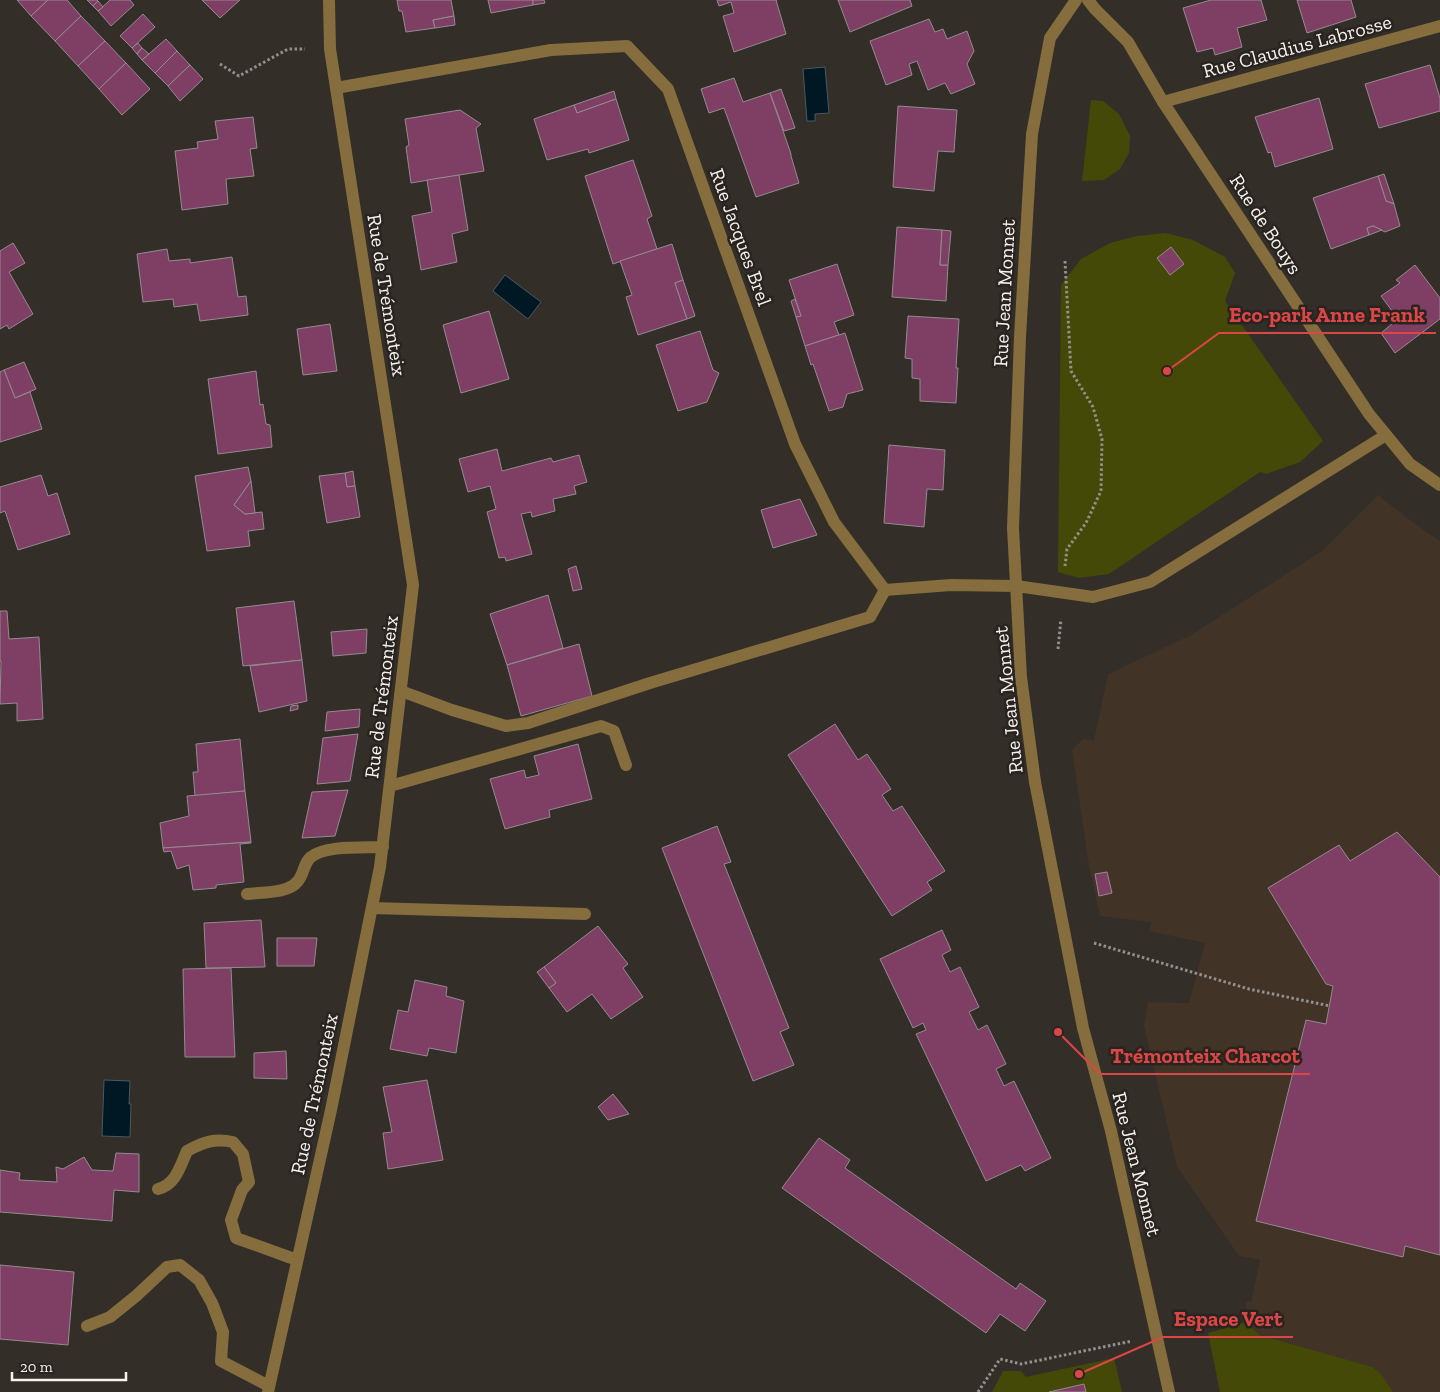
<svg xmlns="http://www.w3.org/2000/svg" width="1440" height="1392" viewBox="0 0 1440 1392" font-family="'Zilla Slab',serif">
	<rect width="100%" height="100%" fill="#332e28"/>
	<path fill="#413326" d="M1378 495 1414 523 1440 541V1392H1393L1382 1375 1373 1367 1259 1335 1247 1322 1246 1302H1251L1260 1260 1239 1256 1177 1167 1144 1026 1148 1002 1189 1003 1205 943 1149 931 1151 922 1100 916 1088 860 1072 750 1083 739 1094 740 1108 674 1191 635 1322 551Z"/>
	<g fill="#454907">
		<path d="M1091 100 1103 101 1119 114 1130 136 1129 153 1120 169 1104 180 1082 181Z"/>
		<path d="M1166 233 1193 240 1225 257 1235 273 1225 301 1323 441 1300 462 1266 474 1260 472 1109 574 1079 578 1058 572 1061 285 1081 259 1110 243 1137 236Z"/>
		<path d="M1247 1322 1259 1335 1373 1367 1382 1375 1393 1392H1220L1208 1333Z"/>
		<path d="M1114 1358 1122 1392H992L1003 1371H1021L1026 1377Z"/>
	</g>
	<g fill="#001823" stroke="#4a5960">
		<path d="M825 67 829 113 815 114V121H807L803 69Z"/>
		<path d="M505 275 541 302 528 319 493 291Z"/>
		<path d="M104 1080 130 1081 129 1104H131L130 1137 102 1136Z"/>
	</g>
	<g fill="#7f3f65" stroke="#938b8f">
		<path d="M17 0H48L31 16Z"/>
		<path d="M48 0H67L81 16 55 41 31 16Z"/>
		<path d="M87 0H97L98 1 93 6Z"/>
		<path d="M110 0H130L134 5 111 26 98 11Z"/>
		<path d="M202 0H240L220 18Z"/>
		<path d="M397 0H451L454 16 433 20 435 28 406 32 402 11H399Z"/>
		<path d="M488 0H533V5L491 13Z"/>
		<path d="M533 0H544L545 3 533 5Z"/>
		<path d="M717 0H777H776L786 34 734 52 723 16 734 13 731 2 719 6Z"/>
		<path d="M838 0H910L912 6 850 32Z"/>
		<path d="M1211 0H1261L1267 20 1237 28 1242 47 1215 55 1213 48 1197 52 1183 8Z"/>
		<path d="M1297 0H1351L1356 17 1307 33Z"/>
		<path d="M98 1 103 7 98 11 93 6Z"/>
		<path d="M143 14 155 27 132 48 120 36Z"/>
		<path d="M81 16 105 41 78 66 55 41Z"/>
		<path d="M454 16 455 25 435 28 433 20Z"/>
		<path d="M929 19 935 32 943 29 947 39 967 31 974 51 967 64 975 84 951 94 945 83 928 90 917 61 909 64 912 75 886 85 870 41Z"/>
		<path d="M166 39 177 51 155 73 142 60Z"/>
		<path d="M105 41 126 63 99 89 78 66Z"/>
		<path d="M138 43 142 48 137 54 132 48Z"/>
		<path d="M142 48 149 54 142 60 137 54Z"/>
		<path d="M177 51 190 65 168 86 155 73Z"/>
		<path d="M126 63 150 89 122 115 99 89Z"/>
		<path d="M190 65 203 79 180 101 168 86Z"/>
		<path d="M1430 65 1440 98V111L1379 128 1365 84Z"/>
		<path d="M734 78 743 102 770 93 791 154V156L799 183 756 197 724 108 709 113 701 89Z"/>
		<path d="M781 89 795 128 784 131 770 93Z"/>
		<path d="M614 91 616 99 577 113 574 105Z"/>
		<path d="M1319 98 1333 149 1275 167 1271 152 1268 153 1255 117Z"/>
		<path d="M616 99 629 140 589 153 588 149 547 160 534 119 574 105 577 113Z"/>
		<path d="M898 106 957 110 954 152 938 151 934 191 893 187Z"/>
		<path d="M460 110 481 124 476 128 484 171 411 183 406 147 409 145 405 119Z"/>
		<path d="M253 117 257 148 250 149 254 176 226 179 228 204 182 210 175 151 198 148 197 142 218 139 215 121Z"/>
		<path d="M633 160 652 216 647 219 657 249 613 264 585 176Z"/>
		<path d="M1384 174 1394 204 1386 201 1378 176Z"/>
		<path d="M459 175 468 230 452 234 457 262 421 270 412 216 432 212 427 180Z"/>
		<path d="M1378 176 1386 201 1394 204 1400 226 1385 232 1373 226 1367 228 1369 235 1331 249 1313 198Z"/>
		<path d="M1373 226 1382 230 1369 235 1367 228Z"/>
		<path d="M897 227 942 230 940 265H948L946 301 892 297Z"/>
		<path d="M942 230 951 231 948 265H940Z"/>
		<path d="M13 243 25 263 9 272 33 314 9 329 7 325 0 329V251Z"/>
		<path d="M672 244 683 280 675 283 687 319 638 335 626 297 632 295 620 261Z"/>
		<path d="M1171 247 1184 264 1170 275 1157 258Z"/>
		<path d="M167 249 169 261 190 259V263L232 257 238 297 246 296 248 315 200 321 197 304 174 307 173 299 143 302 137 254Z"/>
		<path d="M837 264 854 315 834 322 839 335 805 346 796 317 801 316 789 280Z"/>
		<path d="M1415 265 1440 298V319L1395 353 1381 333 1398 319 1381 296 1400 283 1396 280Z"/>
		<path d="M683 280 695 316 687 319 675 283Z"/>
		<path d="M795 299 801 316 796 317 791 301Z"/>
		<path d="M489 311 509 379 461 393 443 325Z"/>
		<path d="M908 316 959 319 956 368H958L956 403 920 401V379L912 378V359L905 358Z"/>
		<path d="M330 324 337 371 303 375 297 329Z"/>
		<path d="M700 331 713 370 719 373 707 402 678 411 656 345Z"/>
		<path d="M845 333 863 390 847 394 843 407 829 411 813 364 811 365 805 346Z"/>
		<path d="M24 362 36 389 15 398 4 370Z"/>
		<path d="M4 370 15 398 30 392 42 429 0 442V372Z"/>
		<path d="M256 371 260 405 263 404 266 424 270 425 272 447 218 454 208 379Z"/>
		<path d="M889 445 945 450 943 490 927 489 924 527 884 523Z"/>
		<path d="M497 449 502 471 551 458 553 462 579 455 587 482 574 486 576 494 553 499 555 511 532 517 531 512 521 514 532 554 506 561 505 557 499 558 487 512 496 509 490 486 468 492 459 459Z"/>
		<path d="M248 467 251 481 234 505 245 514 262 512 264 529 248 531 250 546 207 551 195 476Z"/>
		<path d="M353 471 355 486 347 487 345 473Z"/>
		<path d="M345 473 347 487 355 486 360 517 327 523 319 476Z"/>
		<path d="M41 475 48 496 57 493 70 534 18 550 5 511 0 513V487Z"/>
		<path d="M251 481 255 513 245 514 234 505Z"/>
		<path d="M800 499 817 535 773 548 761 510Z"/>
		<path d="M576 566 582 589 573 591 568 569Z"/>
		<path d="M548 595 563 648 507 665 490 614Z"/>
		<path d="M294 601 302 660 243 666 236 608Z"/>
		<path d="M0 611H7L9 639 39 637 43 719 17 721V703L0 704 1 661H0Z"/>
		<path d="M367 629 366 653 333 656 331 632Z"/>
		<path d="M579 644 592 696 521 716 507 665Z"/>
		<path d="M302 660 307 701 259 712 250 666Z"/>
		<path d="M298 705V709L290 711 291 706Z"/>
		<path d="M360 709 359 727 325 731 327 712Z"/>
		<path d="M835 724 858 760 867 754 891 789 882 795 893 811 902 806 945 871 927 882 932 890 892 916 788 755Z"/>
		<path d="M358 734 350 781 317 784 323 738Z"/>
		<path d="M240 739 245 791 195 796 193 772H198L196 744Z"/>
		<path d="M578 744 592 799 549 810 550 817 505 829 490 779 524 770 526 778 539 775 534 756Z"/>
		<path d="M348 790 335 836 302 838 312 792Z"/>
		<path d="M245 791 251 842 163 848 160 823 189 816 187 796Z"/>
		<path d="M717 826 731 862 724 864 789 1028 780 1032 794 1065 753 1081 662 848Z"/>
		<path d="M1397 832 1440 877V1255L1405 1246 1403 1257 1256 1221 1306 1020 1326 1024 1333 986 1326 984 1268 888 1339 845 1350 861Z"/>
		<path d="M251 842V843L240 844 244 882 216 885V888L193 890 189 865 177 869 171 851 164 852 163 848Z"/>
		<path d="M1107 872 1112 893 1099 896 1095 874Z"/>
		<path d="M261 920 265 967 206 968 204 923Z"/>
		<path d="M598 926 628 964 623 968 643 997 611 1019 592 994 567 1012 549 988 556 983 544 967Z"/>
		<path d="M942 930 951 950 942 955 950 972 960 967 979 1007 969 1012 978 1030 987 1025 1006 1064 996 1069 1004 1086 1014 1081 1051 1158 1025 1171 1021 1165 986 1181 916 1034 926 1030 923 1023 913 1028 880 959Z"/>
		<path d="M277 938H317L314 966H277Z"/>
		<path d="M544 967 556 983 549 988 537 972Z"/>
		<path d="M231 968 235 1057H185L183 969Z"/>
		<path d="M415 980 447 987 446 996 464 1001 456 1053 429 1048 427 1056 390 1049 398 1010 408 1012Z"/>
		<path d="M286 1051 287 1079 254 1078V1053Z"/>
		<path d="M427 1080 443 1160 388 1169 383 1133 392 1132 383 1087Z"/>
		<path d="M613 1094 629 1114 608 1120 598 1107Z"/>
		<path d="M819 1138 850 1160 845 1168 1016 1289 1020 1283 1046 1301 1025 1331 1000 1314 986 1333 782 1188Z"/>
		<path d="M116 1153 139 1154V1192L114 1190 112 1221 0 1212V1170L20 1173 19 1180 57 1182 56 1167 63 1169 84 1157 92 1170 113 1171Z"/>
		<path d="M0 1265 74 1272 68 1345 0 1339Z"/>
		<path d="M1084 1384 1086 1392H1049Z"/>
	</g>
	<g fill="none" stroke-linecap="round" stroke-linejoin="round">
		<g stroke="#94908b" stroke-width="3" stroke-dasharray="2.5 2.5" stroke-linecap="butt">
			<path d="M220 64 239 76 288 49H305"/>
			<path d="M1065 261 1071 371 1093 407 1102 439 1101 491 1086 523 1067 549 1065 566"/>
			<path d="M1058 649 1061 619"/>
			<path d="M1094 943 1249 989 1330 1006"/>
			<path d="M978 1392 1000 1359 1021 1364 1132 1341"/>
		</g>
		<g stroke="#856d3d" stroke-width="12">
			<path d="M1076 0 1050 38 1032 134 1020 337 1013 528 1021 677 1035 782 1083 1028 1111 1131 1169 1392"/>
			<path d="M1088 0 1095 9 1128 42 1163 102 1369 414 1410 464 1440 485"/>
			<path d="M336 88 551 50 627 46 668 89 795 444 834 522 885 590 951 585 1016 586 1093 597 1150 582 1386 435"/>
			<path d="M1163 102 1440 26"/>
			<path d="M401 691 452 710 506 726 528 723 650 683 870 617 885 590"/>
			<path d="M390 786 601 726 614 731 626 765"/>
			<path d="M247 894C262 892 288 894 298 881 304 874 304 862 311 857 325 845 364 848 383 847"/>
			<path d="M372 908 585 914"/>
			<path d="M158 1189C176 1184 180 1167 187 1151 203 1142 215 1138 233 1142L243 1154 249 1182 242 1190 231 1220 236 1238 297 1260"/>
			<path d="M87 1326 110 1317 136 1296 167 1267 180 1265 199 1280 212 1303 223 1332 221 1361 269 1386"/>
			<path d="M268 1392 331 1110 380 867 413 585 330 49 329 0"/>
		</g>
	</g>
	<g text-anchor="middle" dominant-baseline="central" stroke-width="5" stroke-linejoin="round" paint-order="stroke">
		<g font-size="20" fill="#f6f2ef" stroke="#29241f">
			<text transform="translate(1297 46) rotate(-15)">Rue Claudius Labrosse</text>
			<text transform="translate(1266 224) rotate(57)">Rue de Bouys</text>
			<text transform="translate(741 237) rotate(70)">Rue Jacques Brel</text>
			<text transform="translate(1004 293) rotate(-87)">Rue Jean Monnet</text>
			<text transform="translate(387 295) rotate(81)">Rue de Trémonteix</text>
			<text transform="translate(381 697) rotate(-83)">Rue de Trémonteix</text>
			<text transform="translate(1008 700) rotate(-96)">Rue Jean Monnet</text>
			<text transform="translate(314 1094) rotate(-78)">Rue de Trémonteix</text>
			<text transform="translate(1137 1164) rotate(76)">Rue Jean Monnet</text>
		</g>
	</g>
	<path fill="none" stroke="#db4646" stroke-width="2" d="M1167 371L1219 333H1436M1058 1032L1100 1074H1310M1079 1374L1163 1337H1293"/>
	<g fill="#db4646" stroke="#29241f" stroke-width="2">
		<circle cx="1167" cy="371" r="5"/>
		<circle cx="1058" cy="1032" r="5"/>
		<circle cx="1079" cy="1374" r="5"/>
	</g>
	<g font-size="21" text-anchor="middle" font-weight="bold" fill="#db4646" stroke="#29241f" stroke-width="5" stroke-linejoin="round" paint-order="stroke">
		<text x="1327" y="322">Eco-park Anne Frank</text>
		<text x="1205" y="1063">Trémonteix Charcot</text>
		<text x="1228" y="1326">Espace Vert</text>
	</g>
	<path d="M12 1372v8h114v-8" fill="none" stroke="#f6f2ef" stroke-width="2.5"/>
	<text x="20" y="1372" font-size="15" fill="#f6f2ef" stroke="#29241f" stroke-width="4" paint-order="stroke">20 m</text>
</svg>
